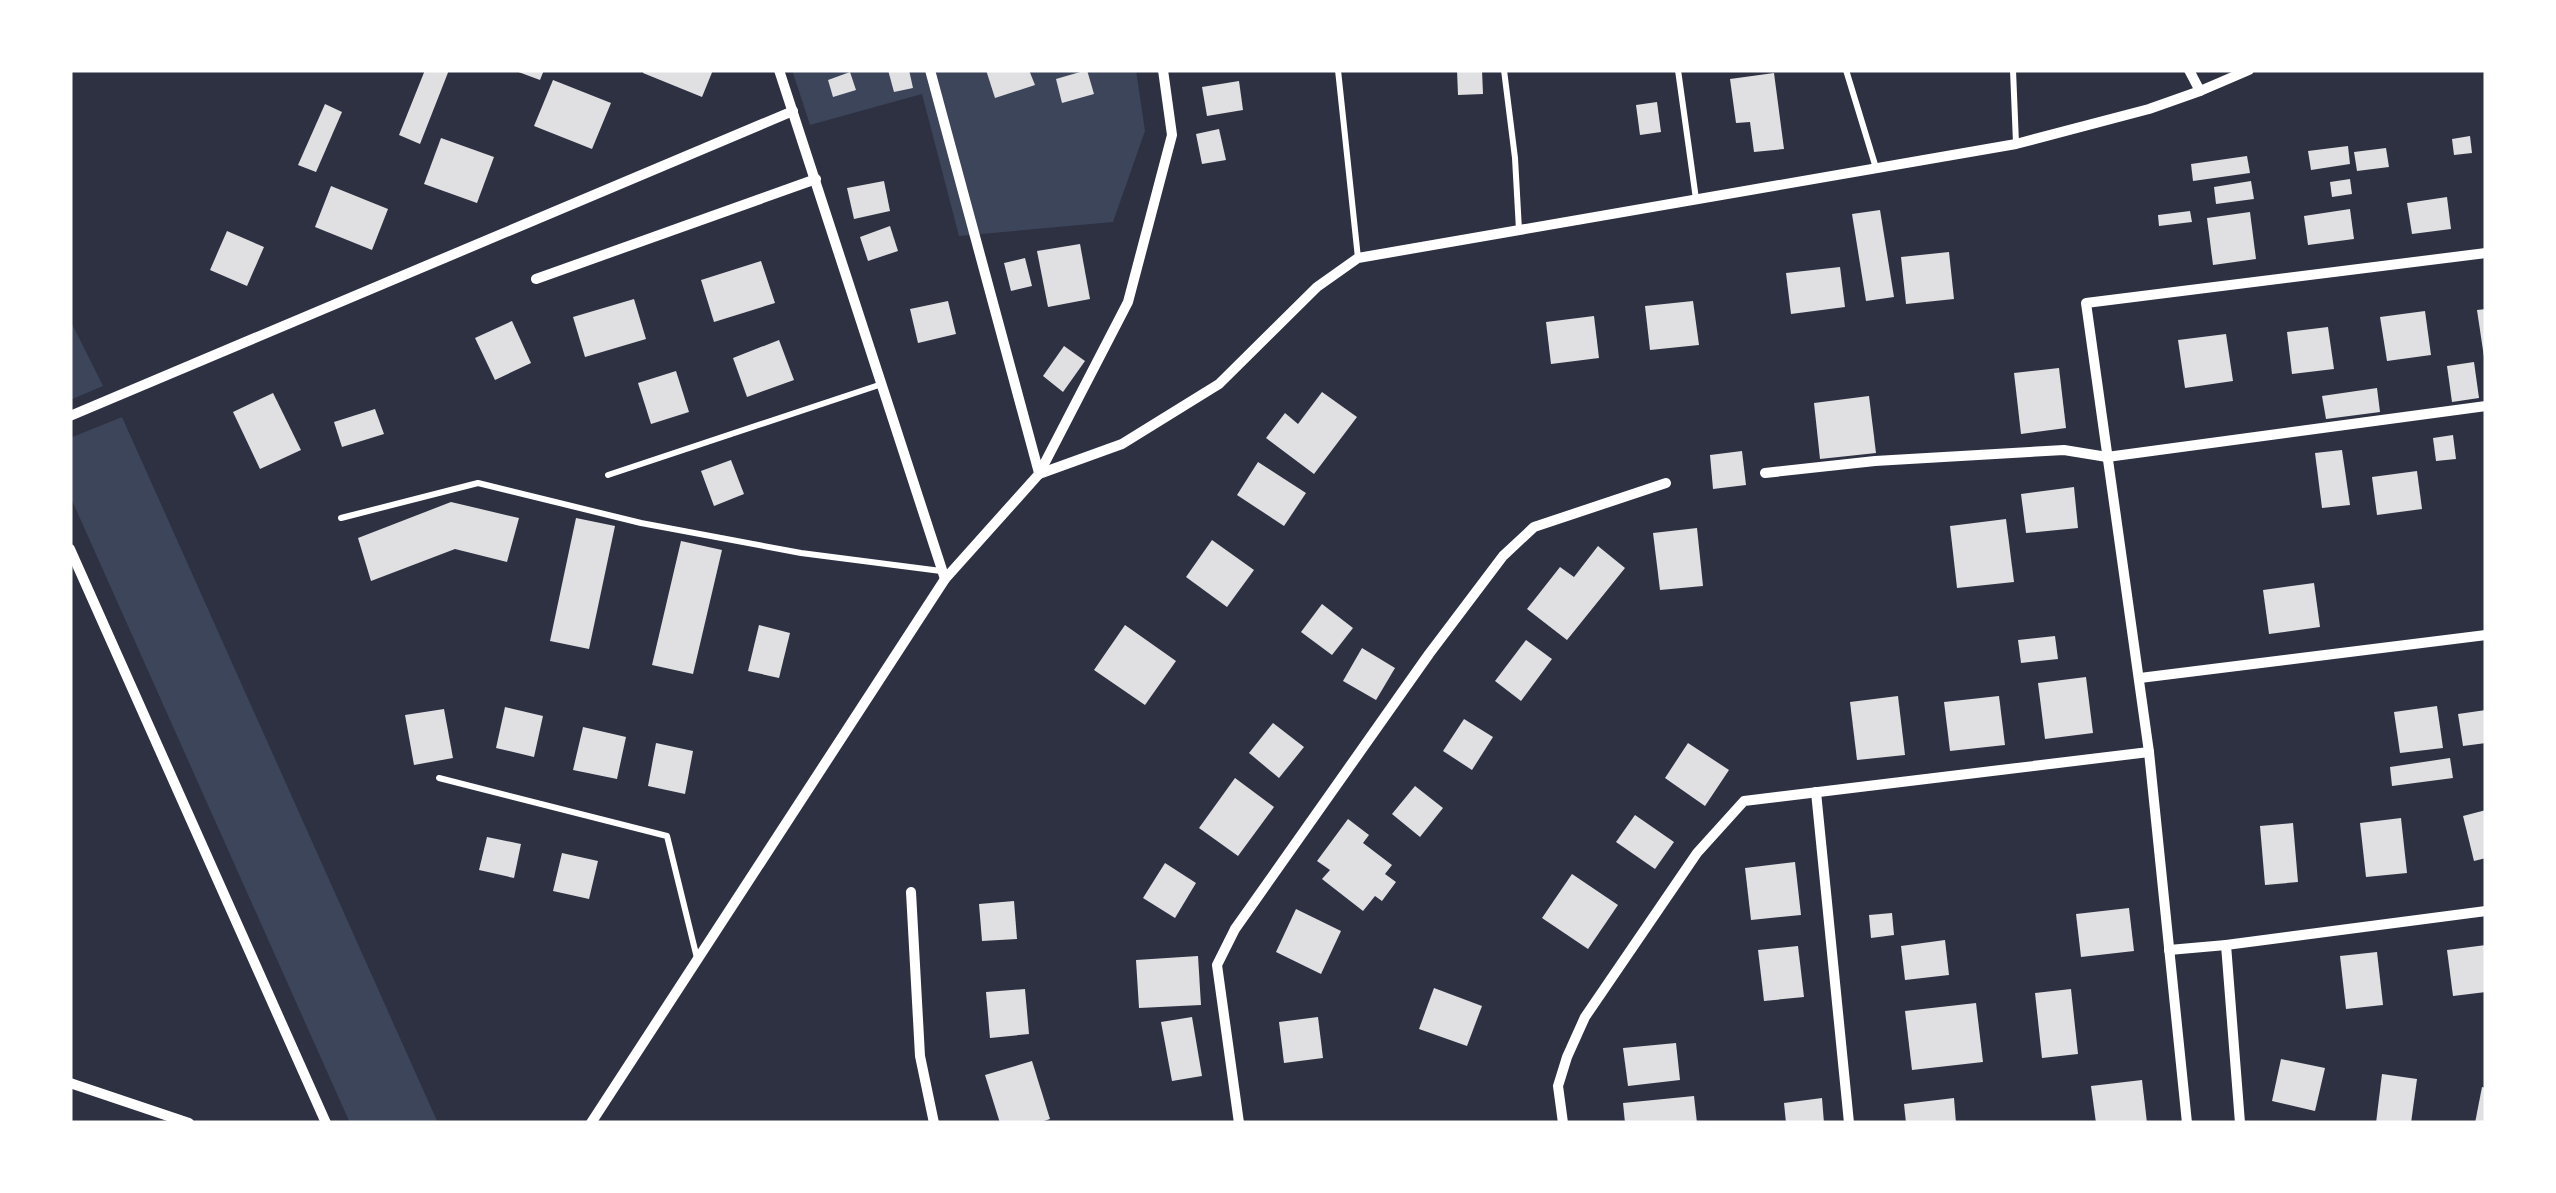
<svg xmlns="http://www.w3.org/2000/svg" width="2556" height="1193" viewBox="0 0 2556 1193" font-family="'Alegreya Sans',sans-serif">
	<rect width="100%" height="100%" fill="#2d3142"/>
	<g fill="#3c4559">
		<path d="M792 70H1136L1145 131 1113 222 959 236 922 94 810 125Z"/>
		<path d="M70 320 103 386 70 400Z"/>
		<path d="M122 417 438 1123H350L70 496V438Z"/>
	</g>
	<g fill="#e0e0e3">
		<path d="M425 70H449L420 144 399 135Z"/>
		<path d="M513 70H544L540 80Z"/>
		<path d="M644 70H713L702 97 643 73Z"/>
		<path d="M888 70H909L913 88 894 92Z"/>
		<path d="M986 70H1029L1035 85 995 98Z"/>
		<path d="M1087 70 1094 94 1062 103 1056 79Z"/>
		<path d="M1457 70H1482L1483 94 1458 95Z"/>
		<path d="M850 72 856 90 833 97 828 80Z"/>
		<path d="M1774 73 1784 149 1754 152 1750 122 1736 123 1730 79Z"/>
		<path d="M553 80 611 103 592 149 534 126Z"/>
		<path d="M1239 81 1243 110 1207 116 1202 87Z"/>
		<path d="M1657 102 1661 132 1640 135 1636 105Z"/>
		<path d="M325 104 342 112 316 172 298 165Z"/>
		<path d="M1219 129 1226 160 1202 164 1196 134Z"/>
		<path d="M2470 136 2472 153 2454 155 2452 139Z"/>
		<path d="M441 138 494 157 477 203 424 184Z"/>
		<path d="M2348 146 2350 164 2311 170 2308 151Z"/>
		<path d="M2386 148 2389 167 2357 171 2354 152Z"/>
		<path d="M2247 156 2250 173 2193 181 2191 164Z"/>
		<path d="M2350 179 2352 194 2332 197 2330 182Z"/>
		<path d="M884 181 890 211 854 219 847 188Z"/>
		<path d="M2251 181 2254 199 2216 204 2214 187Z"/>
		<path d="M331 186 388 209 372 250 315 227Z"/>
		<path d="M2447 197 2451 229 2412 234 2407 203Z"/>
		<path d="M2350 209 2354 239 2308 245 2304 216Z"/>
		<path d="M1880 210 1894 297 1866 301 1852 214Z"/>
		<path d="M2190 211 2192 222 2159 226 2158 215Z"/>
		<path d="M2250 212 2256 259 2213 265 2207 218Z"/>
		<path d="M890 226 898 251 868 261 860 237Z"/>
		<path d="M227 231 264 247 247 286 210 270Z"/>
		<path d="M1080 244 1090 299 1048 307 1037 251Z"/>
		<path d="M1949 252 1954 299 1906 304 1901 257Z"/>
		<path d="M1025 258 1032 286 1011 291 1004 263Z"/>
		<path d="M761 261 775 303 714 322 701 280Z"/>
		<path d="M1840 267 1845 307 1791 314 1786 273Z"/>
		<path d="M634 299 646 339 585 357 573 317Z"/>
		<path d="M948 301 956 334 918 343 910 309Z"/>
		<path d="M1693 301 1699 345 1650 350 1645 306Z"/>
		<path d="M2486 309V357H2484L2477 310Z"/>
		<path d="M2425 311 2431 355 2387 361 2380 317Z"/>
		<path d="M1594 316 1599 358 1551 364 1546 322Z"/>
		<path d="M512 321 531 363 495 380 475 338Z"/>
		<path d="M2328 327 2334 369 2292 374 2287 332Z"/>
		<path d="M2226 334 2233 381 2185 388 2178 340Z"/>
		<path d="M779 340 794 380 747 397 733 358Z"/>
		<path d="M1064 346 1085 361 1063 392 1043 376Z"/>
		<path d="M2474 362 2479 398 2452 402 2447 366Z"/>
		<path d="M2059 368 2066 428 2021 434 2014 373Z"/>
		<path d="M676 371 689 412 651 424 638 383Z"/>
		<path d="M2377 388 2380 412 2326 419 2322 396Z"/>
		<path d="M1322 392 1357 417 1314 474 1266 438 1285 413 1298 424Z"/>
		<path d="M273 393 301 450 260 469 233 412Z"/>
		<path d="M1869 396 1876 453 1820 459 1814 403Z"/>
		<path d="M375 409 384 434 342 447 334 422Z"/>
		<path d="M2453 435 2456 459 2436 461 2433 438Z"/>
		<path d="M2342 450 2350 505 2322 508 2315 453Z"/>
		<path d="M1742 451 1746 485 1713 489 1710 455Z"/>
		<path d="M731 460 744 494 714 506 701 471Z"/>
		<path d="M1258 462 1306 493 1284 526 1237 495Z"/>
		<path d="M2417 471 2422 509 2377 515 2372 477Z"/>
		<path d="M2074 487 2078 528 2026 533 2021 494Z"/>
		<path d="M451 502 519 518 507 562 455 549 371 581 358 538Z"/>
		<path d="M576 518 615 526 589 649 550 641Z"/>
		<path d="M2006 519 2014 582 1957 588 1950 526Z"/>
		<path d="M1697 528 1703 586 1660 590 1653 533Z"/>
		<path d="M1212 540 1254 570 1227 607 1186 577Z"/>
		<path d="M681 541 722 550 693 674 652 665Z"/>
		<path d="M1598 546 1625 568 1567 640 1527 609 1560 567 1574 577Z"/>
		<path d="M2314 583 2320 627 2269 634 2263 590Z"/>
		<path d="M1322 604 1353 628 1332 655 1301 632Z"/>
		<path d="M759 625 790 633 779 678 748 671Z"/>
		<path d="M1125 625 1176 661 1145 705 1094 670Z"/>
		<path d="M2055 636 2058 659 2021 663 2018 640Z"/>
		<path d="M1526 640 1552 659 1521 701 1495 681Z"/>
		<path d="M1362 648 1395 668 1376 700 1343 681Z"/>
		<path d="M2086 677 2093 733 2045 739 2038 683Z"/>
		<path d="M1898 696 1905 755 1857 760 1850 702Z"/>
		<path d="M1999 696 2005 745 1950 751 1944 702Z"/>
		<path d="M2437 706 2443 748 2400 753 2394 712Z"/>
		<path d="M505 707 543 716 534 757 496 748Z"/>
		<path d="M444 709 453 758 414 765 405 715Z"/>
		<path d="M2486 710V743L2463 746 2458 714Z"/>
		<path d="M1464 719 1493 737 1472 770 1443 751Z"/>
		<path d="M1273 723 1304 747 1279 778 1249 753Z"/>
		<path d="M583 727 626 737 617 779 573 770Z"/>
		<path d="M656 743 693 751 685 794 648 786Z"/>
		<path d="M1688 743 1729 770 1705 806 1665 778Z"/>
		<path d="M2450 758 2453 778 2392 786 2390 767Z"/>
		<path d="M1235 778 1274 807 1238 856 1199 828Z"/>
		<path d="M1415 786 1443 808 1420 837 1392 814Z"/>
		<path d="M2486 810V858L2474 861 2463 816Z"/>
		<path d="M1635 815 1674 842 1655 869 1616 842Z"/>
		<path d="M2401 818 2407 873 2366 877 2360 823Z"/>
		<path d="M1348 819 1369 835 1363 843 1392 865 1385 874 1396 882 1382 901 1375 896 1363 911 1322 879 1330 870 1317 861Z"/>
		<path d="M2293 823 2298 882 2265 885 2260 826Z"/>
		<path d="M487 837 521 844 514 878 479 870Z"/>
		<path d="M562 853 598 861 589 899 553 891Z"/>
		<path d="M1795 862 1801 915 1751 920 1745 868Z"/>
		<path d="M1165 863 1196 883 1175 918 1143 898Z"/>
		<path d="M1572 874 1618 905 1588 949 1542 918Z"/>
		<path d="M1014 901 1017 939 982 941 979 904Z"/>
		<path d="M2129 908 2134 951 2081 957 2076 914Z"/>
		<path d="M1296 909 1341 931 1321 974 1276 952Z"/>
		<path d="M1892 913 1894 935 1871 938 1869 915Z"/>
		<path d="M1945 940 1949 975 1905 980 1901 946Z"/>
		<path d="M2486 945V992L2453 996 2447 950Z"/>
		<path d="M1798 946 1804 997 1764 1001 1758 950Z"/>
		<path d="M2377 952 2383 1005 2346 1009 2340 956Z"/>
		<path d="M1198 956 1201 1005 1139 1008 1136 960Z"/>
		<path d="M1434 988 1482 1006 1467 1046 1419 1029Z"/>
		<path d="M1025 989 1029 1034 990 1038 986 992Z"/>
		<path d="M2071 989 2078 1054 2042 1058 2035 993Z"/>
		<path d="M1976 1003 1983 1062 1912 1070 1905 1011Z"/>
		<path d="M1192 1017 1202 1076 1172 1081 1161 1022Z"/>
		<path d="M1318 1017 1323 1058 1284 1063 1279 1022Z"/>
		<path d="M1676 1043 1680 1080 1628 1086 1623 1048Z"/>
		<path d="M2281 1059 2325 1068 2315 1111 2272 1101Z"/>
		<path d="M1032 1061 1050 1119 1038 1123H1000L985 1075Z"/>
		<path d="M2382 1074 2417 1079 2411 1123H2376Z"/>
		<path d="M2142 1080 2147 1123H2096L2091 1086Z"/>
		<path d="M2482 1087 2486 1088V1123H2475Z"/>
		<path d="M1694 1096 1697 1123H1625L1623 1103Z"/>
		<path d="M1822 1098 1824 1123H1786L1784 1103Z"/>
		<path d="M1954 1098 1956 1123H1906L1904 1104Z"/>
	</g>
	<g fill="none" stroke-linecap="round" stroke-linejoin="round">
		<g stroke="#fff" stroke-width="6">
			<path d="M1338 70 1358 258"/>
			<path d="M1504 70 1515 158 1519 230"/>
			<path d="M1678 70 1696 199"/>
			<path d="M1846 70 1876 168"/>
			<path d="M2013 70 2016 143"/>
			<path d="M608 475 879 385"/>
			<path d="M341 518 478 483 641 523 801 553 941 571"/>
			<path d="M439 778 667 836 697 958"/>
		</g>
		<g stroke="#fff" stroke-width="10">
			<path d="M779 70 945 579"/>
			<path d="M930 70 1039 473"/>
			<path d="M2200 91 2249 70"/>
			<path d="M536 279 816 179"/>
			<path d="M70 416 793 111"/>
			<path d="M1765 473 1875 461 2064 450 2107 457 2486 406"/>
			<path d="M1039 474 1122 444 1219 384 1317 287 1358 258 2016 144 2149 109 2200 91 2189 70"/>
			<path d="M70 549 326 1123"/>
			<path d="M2140 678 2486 635"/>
			<path d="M1816 792 1849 1123"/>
			<path d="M911 892 920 1056 934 1123"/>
			<path d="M2169 950 2226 945"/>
			<path d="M70 1083 189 1123"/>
			<path d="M591 1123 945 579 1039 474 1128 302 1172 135 1163 70"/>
			<path d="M1239 1123 1217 965 1235 929 1429 654 1503 556 1534 527 1666 483"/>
			<path d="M1563 1123 1558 1086 1567 1057 1585 1017 1697 853 1744 801 2149 752"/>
			<path d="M2187 1123 2149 752 2086 303 2486 253"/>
			<path d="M2240 1123 2226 945 2486 911"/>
		</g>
	</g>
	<rect width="2556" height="1193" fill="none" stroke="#ffffff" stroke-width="145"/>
</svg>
